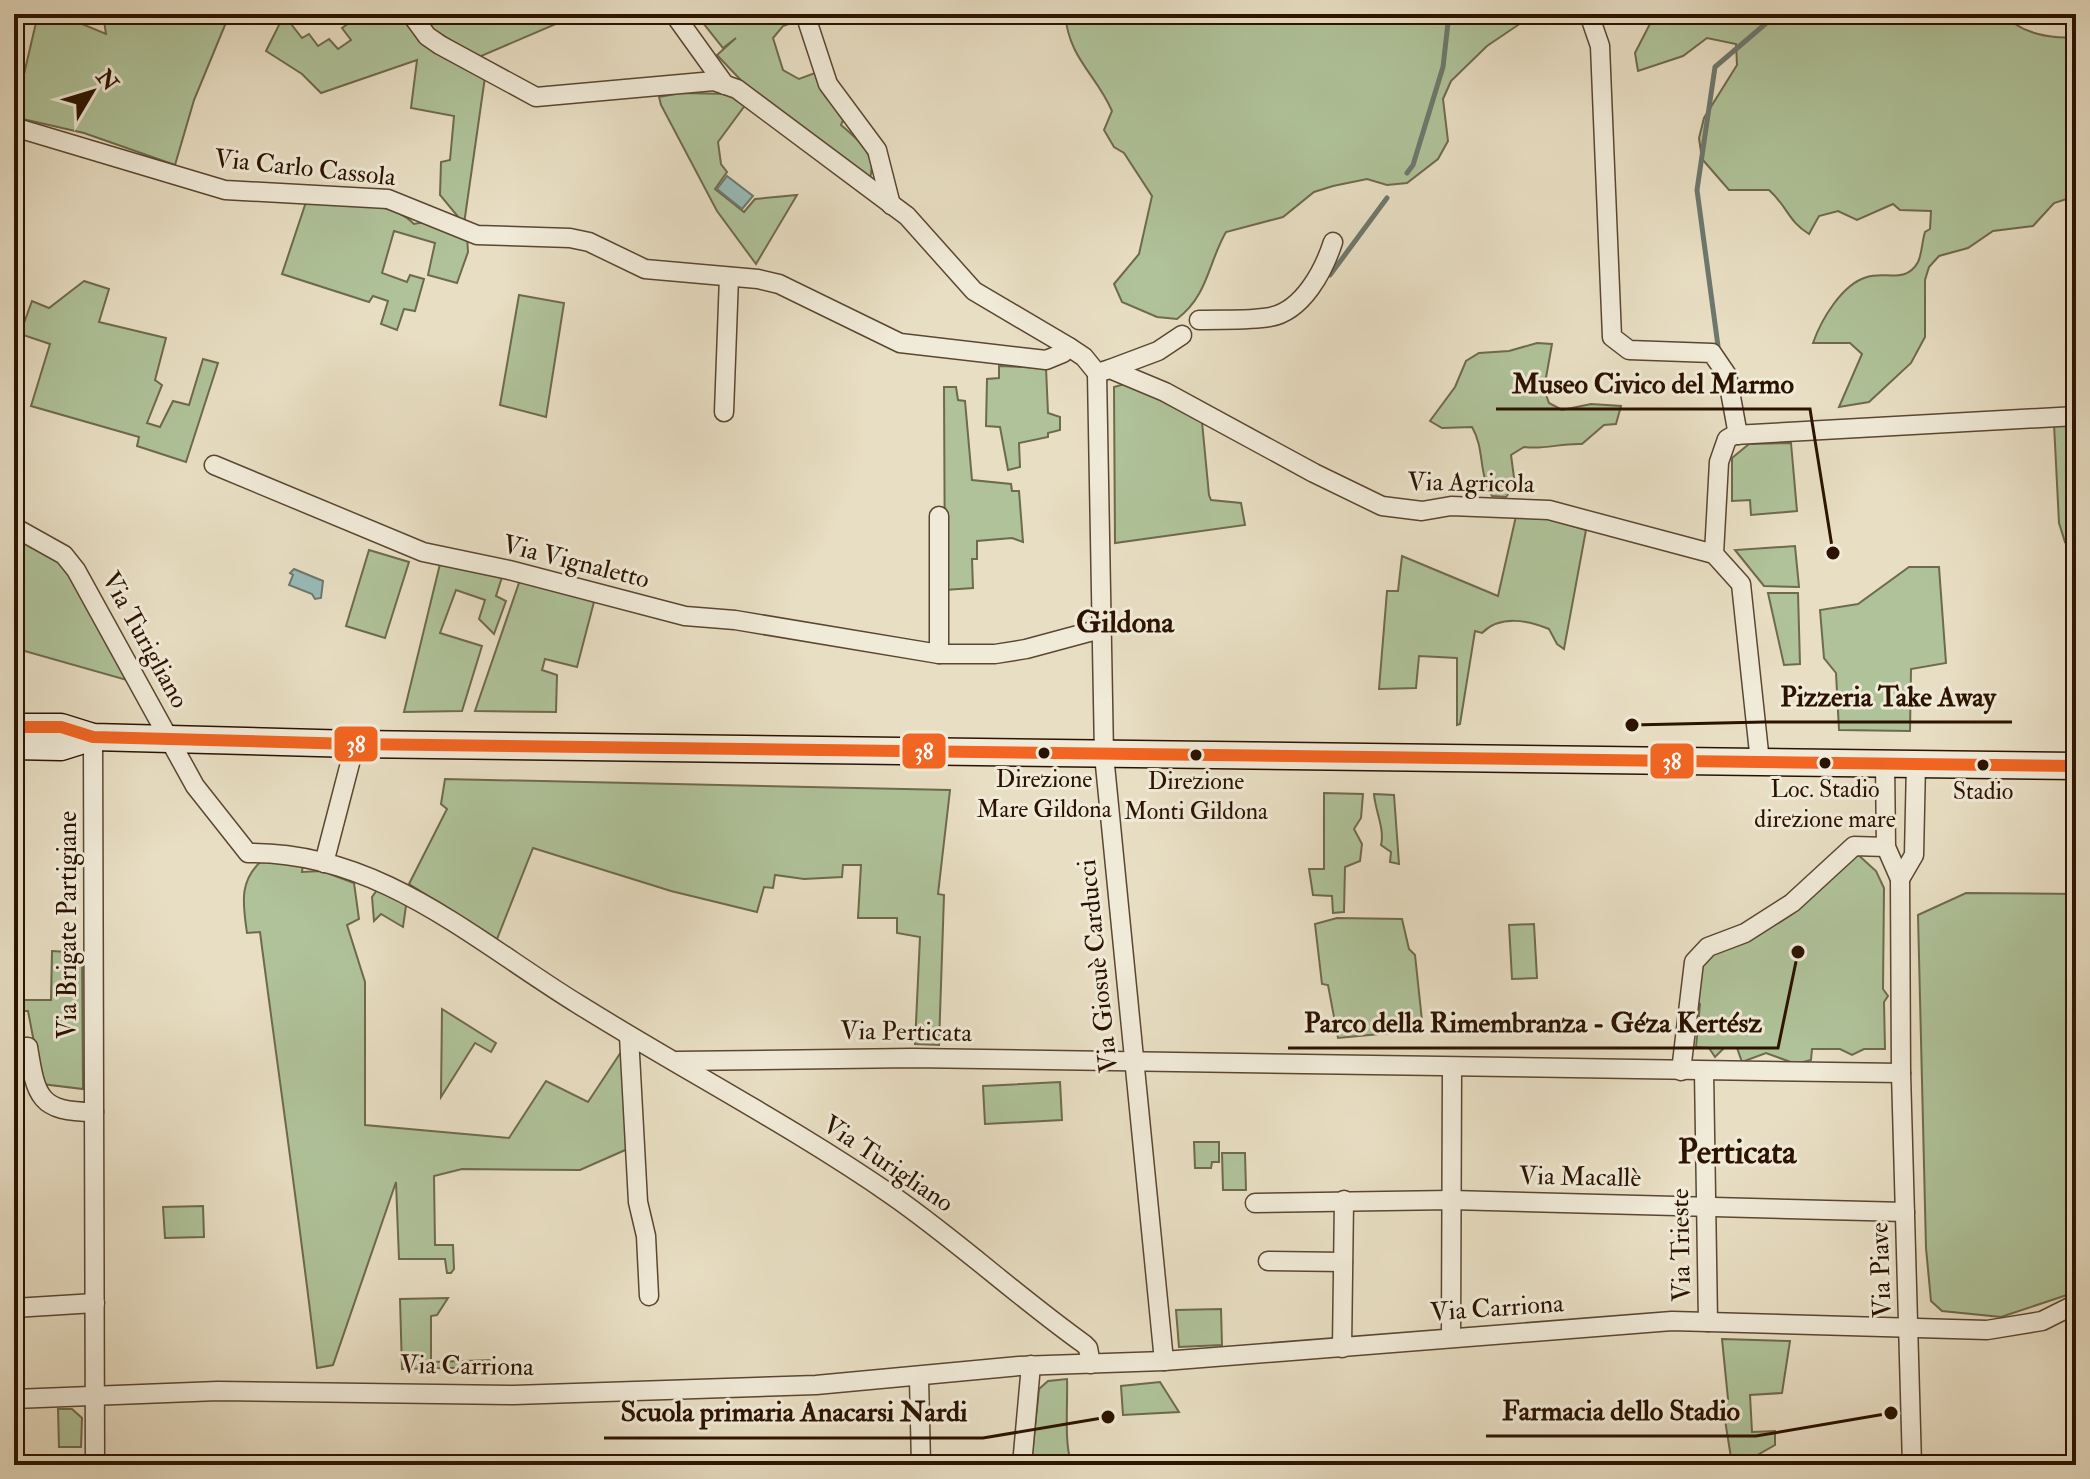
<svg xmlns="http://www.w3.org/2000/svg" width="2090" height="1479" viewBox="0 0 2090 1479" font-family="'IM FELL Double Pica',serif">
	<rect width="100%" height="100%" fill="#e8dec3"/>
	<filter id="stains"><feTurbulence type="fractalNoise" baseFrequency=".0025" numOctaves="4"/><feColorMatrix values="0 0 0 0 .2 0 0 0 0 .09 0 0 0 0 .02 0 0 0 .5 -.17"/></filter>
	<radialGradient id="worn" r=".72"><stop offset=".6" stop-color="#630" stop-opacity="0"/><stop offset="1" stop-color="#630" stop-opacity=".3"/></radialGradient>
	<g fill="#afc299" stroke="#6e6a4c" stroke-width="2">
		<path d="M38 14H58L106 34 103 14 219 16 225 25 194 100 175 165 84 133 14 117Z"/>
		<path d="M347 14H399C424 51 447 60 485 77L464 224 440 195 441 162 450 160 454 116 411 108 417 60 321 93 302 74 266 51 284 15 302 38 309 34 318 46 329 39 338 49 351 40 342 28 352 21Z"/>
		<path d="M435 14H570L572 17 479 57 426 25Z"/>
		<path d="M696 14H798L799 20 783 26 773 38 783 70 799 79 815 73 825 96 844 118 841 125C855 137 880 156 869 180L753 93 717 55 736 38 723 48Z"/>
		<path d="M1065 14H1523L1521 23 1487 46 1451 81 1443 99 1448 141 1438 159 1407 183 1387 185 1367 179 1333 186 1314 192 1283 217 1226 232C1208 263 1208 296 1177 319L1157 317 1122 302 1114 284 1139 254 1152 196 1124 153 1114 147 1104 130 1112 111C1096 74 1069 59 1065 14Z"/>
		<path d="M1655 14H2005C2019 34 2053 39 2076 37V196L2054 203 2033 226 1993 231 1968 248 1939 256 1929 267 1925 280V337L1911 363 1869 402 1839 407 1862 354 1850 343H1813C1821 320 1842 284 1867 277 1885 271 1906 284 1918 262 1922 254 1922 241 1925 232L1930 229 1931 211 1900 210 1893 204 1857 220 1838 211 1819 216 1809 234C1787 220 1788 207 1769 190H1729L1702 159 1699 138 1704 118 1737 65 1736 44 1707 38 1683 56 1638 71 1635 53Z"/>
		<path d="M681 93 731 94 746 104 718 142 721 164 727 172 715 189 744 212 755 199 797 195 756 264 717 211 661 105 659 97Z"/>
		<path d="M306 202C339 204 390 199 414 224L430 221 467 236 468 252 457 283 428 275 435 243 394 231 382 273 407 282 410 275 424 279 415 311 404 309 397 330 381 324 388 301 373 296 369 302 282 274Z"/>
		<path d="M84 281 109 289 99 322 166 338 155 380 162 385 147 423 160 427 173 401 189 405 203 359 218 363 186 462 137 446 139 437 31 406 50 344 20 334 32 301 49 308Z"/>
		<path d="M519 295 564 303 546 417 500 405Z"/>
		<path d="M1537 343 1552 344 1544 389 1549 403 1562 410 1591 404 1621 406 1616 424 1604 425 1582 444C1561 443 1544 450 1524 447L1511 455 1515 485 1506 497 1492 496C1478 473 1485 449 1472 427L1442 428 1430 421 1455 387 1466 361 1479 353 1509 351Z"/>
		<path d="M999 366 1046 368 1048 413 1060 417V430L1048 433V437L1019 443 1020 467 1008 470 1000 427 986 426 987 379 999 378Z"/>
		<path d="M1128 383 1202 422 1209 495 1211 500 1241 503 1245 525 1115 543 1114 387Z"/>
		<path d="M944 387H956L958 400 965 401 972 480 1011 484 1012 491H1019L1023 542 1012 538 977 541V559H972L973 588 945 590Z"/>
		<path d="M2074 422 2076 537 2065 542 2059 523 2054 424Z"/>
		<path d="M1791 443 1797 511 1751 515 1750 500 1732 501V458L1749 444Z"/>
		<path d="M1516 516 1550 519 1586 530 1564 649 1557 644 1549 629C1528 620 1500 615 1482 633L1475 631 1460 724 1457 725V658L1419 656 1416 688 1379 689 1387 591H1398L1402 556 1498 596Z"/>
		<path d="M14 534 67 566 130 681 14 648Z"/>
		<path d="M1795 546 1799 587 1764 586 1735 550Z"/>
		<path d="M369 550 409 562 385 638 346 626Z"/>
		<path d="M440 564 502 577 496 596 506 601 494 634 479 619 485 600 456 590 440 633 482 646 462 711 404 712Z"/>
		<path d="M1909 567H1939L1946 663 1911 669 1910 731 1839 730 1836 673 1824 658 1820 610 1858 604Z"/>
		<path d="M520 580 595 598 577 667 545 659 542 670 557 675 556 712 475 711Z"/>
		<path d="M1768 593H1798L1800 664 1784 665Z"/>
		<path d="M445 779 950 790 938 894 944 895 939 1045 915 1044 920 937 897 933V918H858L861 865H843L842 877 804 879 775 875 773 888 764 887 757 912 671 891 533 848 497 939 409 884 447 809 441 804Z"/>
		<path d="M1324 793 1363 794 1361 818 1354 829 1362 844 1360 861 1345 867 1344 912 1333 913 1332 896 1313 895 1309 869H1324Z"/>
		<path d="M1374 794 1394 795 1399 864 1390 862 1391 852 1381 845C1385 829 1375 810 1374 794Z"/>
		<path d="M1855 852 1876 871 1884 888 1883 989 1888 996 1884 1002 1885 1049H1864L1852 1055 1840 1049H1812L1811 1060 1796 1064 1766 1053 1742 1062 1737 1048H1724L1715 1057 1709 1048 1696 1047 1700 1004 1694 998 1703 958Z"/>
		<path d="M264 859 303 864 302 872 322 871 354 883 359 919 347 925 365 982V1125L509 1138 546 1081 588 1102 625 1046 632 1147 580 1170 462 1169 434 1176 435 1245H453L454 1269 451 1273H447L445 1259H399L396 1182 333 1365 317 1368C300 1223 279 1078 260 932L247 933C243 905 238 879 264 859Z"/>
		<path d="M377 890 407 899 403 927 381 914 374 921 372 897Z"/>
		<path d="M1966 893 2076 894V1292L2001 1317 1942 1311 1931 1301 1926 1248 1918 915Z"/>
		<path d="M1337 918 1402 919 1409 949 1415 955 1423 1030 1338 1038 1328 985 1322 984 1315 924Z"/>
		<path d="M1534 924 1537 978 1512 979 1509 925Z"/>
		<path d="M52 951 82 953 83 1089 42 1084 28 1011H14V1000H51Z"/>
		<path d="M442 1009 496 1043 491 1052 475 1043 441 1097Z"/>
		<path d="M1060 1082 1062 1120 985 1124 983 1086Z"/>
		<path d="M1194 1142H1219V1162H1212L1211 1168H1195Z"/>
		<path d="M1222 1153H1245L1246 1190H1223Z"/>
		<path d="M203 1206 204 1237 165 1238 163 1207Z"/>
		<path d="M448 1298 437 1315 431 1316V1362L494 1360 495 1367 402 1369 400 1299Z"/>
		<path d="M1221 1309 1222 1345 1179 1347 1176 1310Z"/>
		<path d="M1722 1339 1790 1341 1782 1393 1750 1395 1752 1432 1775 1431V1445L1745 1462 1732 1464 1722 1401 1728 1399Z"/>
		<path d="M1067 1379C1068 1400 1064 1444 1071 1461L1068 1465H1031L1039 1389 1048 1381Z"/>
		<path d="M1160 1382 1179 1412 1123 1415 1121 1386Z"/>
		<path d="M58 1409H72L82 1418 81 1447H59Z"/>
	</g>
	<g fill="#98bbb8" stroke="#6d786e" stroke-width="2">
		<path d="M727 176 753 196 742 209 717 189Z"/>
		<path d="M294 569 323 581 321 598 315 599 312 594 289 585 293 575 290 573Z"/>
	</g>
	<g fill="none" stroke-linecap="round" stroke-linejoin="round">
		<g stroke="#6d786e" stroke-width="5">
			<path d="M1407 173 1413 165 1443 67 1449 14"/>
			<path d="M1330 275 1387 198"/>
			<path d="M1718 346 1697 190 1715 67 1777 14"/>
		</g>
		<defs>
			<g id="street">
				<path d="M411 14 427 36 440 45 536 97 714 81 737 89 907 216 974 291 1069 347 1084 357 1097 373"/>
				<path d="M674 14 725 85"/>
				<path d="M805 14 828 84 877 150 891 205"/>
				<path d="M1589 14 1600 46 1612 337 1629 350 1712 353 1727 375 1738 435"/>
				<path d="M14 127 225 190 388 199 477 235 570 238 589 242 645 269 758 279 779 284 900 343 1046 360 1063 353 1069 347"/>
				<path d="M1199 320C1222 319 1247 321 1270 317 1303 311 1324 270 1333 242"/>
				<path d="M1110 369 1158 351 1182 335"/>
				<path d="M1097 373 1104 755 1164 1361"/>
				<path d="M1097 373 1110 369 1165 392 1314 473 1382 506 1422 511 1451 506 1549 510 1714 554"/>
				<path d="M724 412 729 277"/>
				<path d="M214 465 423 552 509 570 685 616 735 620 939 654H995L1026 649 1104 628"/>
				<path d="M14 527 64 555 76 570 195 786 248 853C378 851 474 940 578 1004 682 1069 792 1126 893 1196 959 1242 1018 1297 1084 1344L1088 1348 1091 1364"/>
				<path d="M939 654V516"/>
				<path d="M93 737 95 1465"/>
				<path d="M1760 762 1741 584 1714 554 1719 462 1727 439 1734 435 2076 416"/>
				<path d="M1885 763 1886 847 1900 879 1901 1073 1912 1465"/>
				<path d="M324 863 355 744"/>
				<path d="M1900 879 1914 855 1916 763"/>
				<path d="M629 1036 638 1202 646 1236 649 1296"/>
				<path d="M14 1047H28C36 1097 39 1112 94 1112"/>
				<path d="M677 1061 912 1058 1901 1073"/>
				<path d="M1681 1071 1694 962 1708 947 1745 933 1792 903 1854 846 1886 847"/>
				<path d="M1704 1071 1708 1322"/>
				<path d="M1255 1203 1451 1200 1905 1212"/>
				<path d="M1268 1261 1343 1262"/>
				<path d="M14 1308 95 1303"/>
				<path d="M1451 1336 1452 1068"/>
				<path d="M1342 1348 1344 1200"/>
				<path d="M919 1378 921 1465"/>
				<path d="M14 1399 218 1391 514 1395 816 1385 1019 1366 1164 1361 1672 1321 1987 1330 2042 1321 2076 1304"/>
				<path d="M1022 1465 1031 1365"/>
			</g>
			<g id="secondary">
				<path d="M14 727H61L93 737 355 744 2076 766"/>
				<path d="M14 746 61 747 93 737"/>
			</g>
		</defs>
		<use href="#street" stroke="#5b4631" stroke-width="21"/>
		<use href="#secondary" stroke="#2c1300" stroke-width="29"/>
		<use href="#street" stroke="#f0ead8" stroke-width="18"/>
		<use href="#secondary" stroke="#f0ead8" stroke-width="26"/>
		<defs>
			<path id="bus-1" d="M14 727H61L93 737 355 744 2076 766"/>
		</defs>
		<use href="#bus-1" stroke="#f0ead8" stroke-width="18"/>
		<use href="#bus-1" stroke="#f26522" stroke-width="12"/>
	</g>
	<g fill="#2c1300" stroke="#f0ead8" stroke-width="3">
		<circle cx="1044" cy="753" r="7"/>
		<circle cx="1196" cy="755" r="7"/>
		<circle cx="1825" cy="763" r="7"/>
		<circle cx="1983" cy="765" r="7"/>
	</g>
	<g text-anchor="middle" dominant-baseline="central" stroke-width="6" stroke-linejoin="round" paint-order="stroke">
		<g font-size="24" fill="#2c1300" stroke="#f0ead8">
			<text x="1044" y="779">Direzione<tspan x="1044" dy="30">Mare Gildona</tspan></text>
			<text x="1196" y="781">Direzione<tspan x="1196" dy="30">Monti Gildona</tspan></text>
			<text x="1825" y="789">Loc. Stadio<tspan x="1825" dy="30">direzione mare</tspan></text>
			<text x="1983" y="791">Stadio</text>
		</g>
		<g font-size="26" fill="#2c1300" stroke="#f0ead8">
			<text transform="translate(305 168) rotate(6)">Via Carlo Cassola</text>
			<text transform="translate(1471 483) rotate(1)">Via Agricola</text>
			<text transform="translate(576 562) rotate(14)">Via Vignaletto</text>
			<text transform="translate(145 640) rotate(61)">Via Turigliano</text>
			<text transform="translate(68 925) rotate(-90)">Via Brigate Partigiane</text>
			<text transform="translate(1098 966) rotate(-96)">Via Giosuè Carducci</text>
			<text transform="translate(906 1032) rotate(1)">Via Perticata</text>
			<text transform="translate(888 1164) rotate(34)">Via Turigliano</text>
			<text transform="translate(1580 1177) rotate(1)">Via Macallè</text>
			<text transform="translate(1681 1245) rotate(-91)">Via Trieste</text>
			<text transform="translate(1881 1270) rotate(-92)">Via Piave</text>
			<text transform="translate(1497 1308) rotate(-4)">Via Carriona</text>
			<text transform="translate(467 1366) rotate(1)">Via Carriona</text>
		</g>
		<g font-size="30" font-weight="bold" fill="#2c1300" stroke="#f0ead8">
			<text x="1125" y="622">Gildona</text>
		</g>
		<g font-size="34" font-weight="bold" fill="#2c1300" stroke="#f0ead8">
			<text x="1737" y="1152">Perticata</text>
		</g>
	</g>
	<path fill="none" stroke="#2c1300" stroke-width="3" d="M1833 553L1810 409H1496M1632 725L1764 722H2012M1798 952L1778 1048H1288M1891 1413L1756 1436H1486M1108 1417L983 1438H604"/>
	<g fill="#2c1300" stroke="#f0ead8" stroke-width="3">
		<circle cx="1833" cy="553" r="8"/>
		<circle cx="1632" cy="725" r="8"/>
		<circle cx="1798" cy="952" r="8"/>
		<circle cx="1891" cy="1413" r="8"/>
		<circle cx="1108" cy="1417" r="8"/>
	</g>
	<g font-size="28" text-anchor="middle" font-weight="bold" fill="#2c1300" stroke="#f0ead8" stroke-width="6" stroke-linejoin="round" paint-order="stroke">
		<text x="1653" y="393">Museo Civico del Marmo</text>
		<text x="1888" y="706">Pizzeria Take Away</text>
		<text x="1533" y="1032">Parco della Rimembranza - Géza Kertész</text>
		<text x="1621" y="1420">Farmacia dello Stadio</text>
		<text x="794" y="1421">Scuola primaria Anacarsi Nardi</text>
	</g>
	<g stroke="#f0ead8" stroke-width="3">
		<rect x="333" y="725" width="46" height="38" rx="8" fill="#f26522"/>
		<rect x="901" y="732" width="46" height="38" rx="8" fill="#f26522"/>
		<rect x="1649" y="742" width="46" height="38" rx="8" fill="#f26522"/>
	</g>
	<g font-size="22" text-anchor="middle" font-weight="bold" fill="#fff">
		<text x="356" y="752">38</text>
		<text x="924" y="759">38</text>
		<text x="1672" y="769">38</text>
	</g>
	<rect width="2090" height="1479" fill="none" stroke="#e8dec3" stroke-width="48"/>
	<rect x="16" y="16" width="2058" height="1447" fill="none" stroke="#2c1300" stroke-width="4"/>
	<rect x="24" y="24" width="2042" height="1431" fill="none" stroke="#2c1300" stroke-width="2"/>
	<g transform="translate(92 92) rotate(52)" stroke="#f0ead8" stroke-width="6" paint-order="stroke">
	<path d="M0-6L14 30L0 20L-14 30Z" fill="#2c1300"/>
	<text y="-12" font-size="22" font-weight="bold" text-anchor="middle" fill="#2c1300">N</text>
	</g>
	<rect width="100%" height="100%" filter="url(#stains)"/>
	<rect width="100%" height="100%" fill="url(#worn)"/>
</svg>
